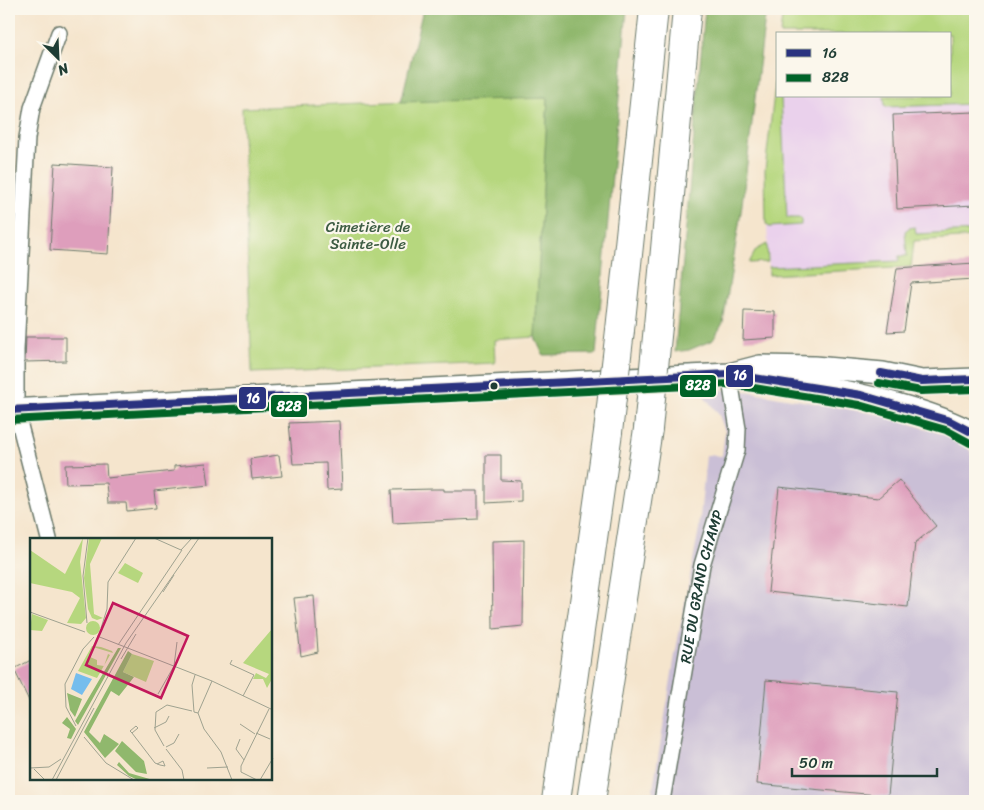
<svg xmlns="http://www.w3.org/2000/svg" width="984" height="810" viewBox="0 0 984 810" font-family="Sriracha,sans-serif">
	<rect width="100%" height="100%" fill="#fbf7ec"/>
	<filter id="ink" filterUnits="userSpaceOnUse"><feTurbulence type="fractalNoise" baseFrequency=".02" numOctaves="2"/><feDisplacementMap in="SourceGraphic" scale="10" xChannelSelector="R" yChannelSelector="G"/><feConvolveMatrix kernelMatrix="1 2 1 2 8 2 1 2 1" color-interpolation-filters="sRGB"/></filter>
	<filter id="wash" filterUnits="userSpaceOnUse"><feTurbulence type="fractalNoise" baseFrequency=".0096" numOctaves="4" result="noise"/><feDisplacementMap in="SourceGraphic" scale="20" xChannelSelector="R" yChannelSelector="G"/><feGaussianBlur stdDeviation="1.12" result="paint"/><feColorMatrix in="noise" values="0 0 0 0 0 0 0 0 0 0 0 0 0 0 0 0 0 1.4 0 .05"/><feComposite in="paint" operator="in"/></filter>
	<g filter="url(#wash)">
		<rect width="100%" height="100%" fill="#f5e5cd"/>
		<path fill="#ead1ec" d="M783 9H975V237L914 241 911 267 769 275 765 170 778 60V96H950V34H780Z"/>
		<path fill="#cabfd6" d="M698 388 752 392 887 416 951 437 970 450 975 461V801H651L675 655 699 529 706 455 722 456 725 431 719 415Z"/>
		<g fill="#b6d77e" stroke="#6a8a59">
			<path d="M783 9H975V104L885 107 884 96H950V34H780Z"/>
			<path d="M778 60V96H781L787 218H801V225L769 227 766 224 765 170Z"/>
			<path d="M485 98H548L535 337 494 340 495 363 252 373 242 108Z"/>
			<path d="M915 227 916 234 975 231V237L914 241 911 267 769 275V267L899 261V256H907L905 231 909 228Z"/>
			<path d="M767 244 768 262 749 263 756 250Z"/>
		</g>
		<g fill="#90b86d" stroke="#587a50">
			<path d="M423 9H627L596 354 543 355 535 337 548 98 401 102Z"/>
			<path d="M705 9H766L741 212 723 323 713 340 689 350 675 352Z"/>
		</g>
		<g id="blocks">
			<g fill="#de9ebc">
				<path d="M975 112V205L897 209 893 115Z"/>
				<path d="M55 163 113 167 108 254 50 250Z"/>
				<path d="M975 263V279L911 283 904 331 887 332 897 268Z"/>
				<path d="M744 311 775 312V338L743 340Z"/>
				<path d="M26 337H66V361L25 362Z"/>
				<path d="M339 421 342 489 327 490 326 463 293 464 289 423Z"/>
				<path d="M279 455 282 476 252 479 250 459Z"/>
				<path d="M486 455H501V480L521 481V501L486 503Z"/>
				<path d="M206 463 209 485 154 491 156 508 127 511 126 503H108L106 483 66 484 65 465 106 464 107 478 174 471V466Z"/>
				<path d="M899 480 936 526 915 543 908 607 768 592 779 487 878 498Z"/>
				<path d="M434 489H444V491H478V519L393 523 391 490Z"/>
				<path d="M524 540 523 626 493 629 492 541Z"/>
				<path d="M314 596 318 652 301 656 294 598Z"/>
				<path d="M31 660V705L14 669Z"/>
				<path d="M766 680 898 692 888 796 757 784Z"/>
			</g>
		</g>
	</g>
	<g filter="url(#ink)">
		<use href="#blocks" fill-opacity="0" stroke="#6a786a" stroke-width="1"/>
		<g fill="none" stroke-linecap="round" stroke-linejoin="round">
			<defs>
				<g id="minor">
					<path d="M49 539 16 410V350L27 138 32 108 59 33"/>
					<path id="s1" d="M662 801 702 565 737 450 738 429 729 374"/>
				</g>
				<g id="secondary">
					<path d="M749 378C769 381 790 382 810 385 858 393 933 410 975 434"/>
					<path d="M9 410 729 374 760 366 814 367 883 373 922 381 975 379"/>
				</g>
				<g id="motorway">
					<path d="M658 326 687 9"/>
					<path d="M620 330 654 9"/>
					<path d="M556 801 608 432"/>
					<path d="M591 801 648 429"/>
				</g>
			</defs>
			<use href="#minor" stroke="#6a786a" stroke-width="18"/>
			<use href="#secondary" stroke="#6a786a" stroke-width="24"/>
			<use href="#motorway" stroke="#6a786a" stroke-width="30"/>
			<use href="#minor" stroke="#fff" stroke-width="15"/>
			<use href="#secondary" stroke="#fff" stroke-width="21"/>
			<use href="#motorway" stroke="#fff" stroke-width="28"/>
			<defs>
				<g id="motorway-bridge">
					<path d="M648 429 658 326"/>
					<path d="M608 432 620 330"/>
				</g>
			</defs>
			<use href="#motorway-bridge" stroke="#6a786a" stroke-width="30" stroke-linecap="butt"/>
			<use href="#motorway-bridge" stroke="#fff" stroke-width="28"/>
			<defs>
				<g id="bus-1">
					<path d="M881 373 922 381 975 379"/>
					<path d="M9 410 729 374 861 395 950 421 975 434"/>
				</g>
				<g id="bus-2">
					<path d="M879 383 921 391 975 389"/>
					<path d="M9 420 729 384 859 405 946 430 970 443"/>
				</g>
			</defs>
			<use href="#bus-1" stroke="#fbf7ec" stroke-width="11"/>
			<use href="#bus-2" stroke="#fbf7ec" stroke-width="11"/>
			<use href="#bus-1" stroke="#2a337f" stroke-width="8"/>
			<use href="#bus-2" stroke="#006328" stroke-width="8"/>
		</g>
	</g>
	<circle fill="#1f3d34" stroke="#fbf7ec" stroke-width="2" cx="494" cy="386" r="4.5"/>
	<g text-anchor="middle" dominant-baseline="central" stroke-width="4.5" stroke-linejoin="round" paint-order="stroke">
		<g font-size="15" fill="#3d5c43" stroke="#fbf7ec">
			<text x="368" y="227">Cimetière de<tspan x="368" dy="17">Sainte-Olle</tspan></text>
		</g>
		<g font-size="15" fill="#1f3d34" stroke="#fbf7ec">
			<text stroke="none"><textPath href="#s1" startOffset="218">RUE DU GRAND CHAMP</textPath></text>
		</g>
	</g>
	<g transform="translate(30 538)">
		<rect width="242" height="242" fill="#f5e5cd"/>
		<path d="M53 0 50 24 56 80 51 86 37 85 50 60 42 54 0 45V12L35 36ZM59 0H72L60 26 64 76 73 80 67 82 62 80 58 71 54 40ZM95 25 113 35 108 45 88 35ZM2 76 18 82 12 93 0 92ZM56 90a7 7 0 1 1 14 0a7 7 0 1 1-14 0ZM242 91V141L237 150 233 141H223L226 135 236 140 239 136 213 125ZM62 108 71 109 82 113 83 115 63 109 60 119 67 122V127L74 128 78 116 80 117 67 140 48 133ZM102 116 124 123 116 144 93 134Z" fill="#b6d77e"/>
		<path d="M88 110H91L48 187 45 183ZM98 113 102 116 93 134 104 139 89 158 81 153 59 194 70 205 74 196 89 206 75 220 54 194ZM37 155 52 161 45 179 40 172ZM37 179 46 191 41 201 37 200 40 191 32 185ZM92 203 114 223 117 236 106 234 85 213ZM89 224 99 235 123 242H108L99 238 87 227Z" fill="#90b86d"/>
		<path d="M46 135 62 141 52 157 41 151Z" fill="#75bded"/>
		<path fill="none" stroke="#9fa290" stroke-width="1" d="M124 0 151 12 162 0M133 54 144 37M0 74 55 94M57 85 53 38 58 0M71 90 77 71 78 44 106 0M67 98 182 143 243 172M88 107 152 12M91 121 106 96M202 122 200 126 224 137 213 158M165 137 162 147 164 174 168 175 182 143M128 156 144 128 147 104M168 175 174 191 191 214 202 242M210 186 225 196M46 188 36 169 35 146 53 111 64 99M106 188 108 190 102 195 100 193ZM124 190 136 184 139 178M102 195 125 225 130 227 135 228 133 223 127 226M226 195 240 201M54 199 76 225 104 242M210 201 206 211 214 222M134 208 125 192 126 174 137 167 162 173M136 209 144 205 149 196M136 211 152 232 154 242M0 230 19 229 31 221M177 230 198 229M4 231 15 242M22 242 96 105 169 0M26 242 64 170M227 242 211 234V228L239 171M230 242 243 220"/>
		<path fill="#c2185b" fill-opacity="0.15" stroke="#c2185b" stroke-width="2.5" d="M83 65 158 98 131 160 56 127Z"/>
		<rect width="242" height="242" fill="none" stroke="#1f3d34" stroke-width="2.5"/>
	</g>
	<g stroke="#fbf7ec" stroke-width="2">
		<rect x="725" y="364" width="29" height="24" rx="5" fill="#2a337f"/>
		<rect x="679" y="374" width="38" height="24" rx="5" fill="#006328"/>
		<rect x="238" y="386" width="29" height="24" rx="5" fill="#2a337f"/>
		<rect x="270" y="394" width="38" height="24" rx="5" fill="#006328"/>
	</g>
	<g font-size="14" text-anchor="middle" font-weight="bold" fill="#fff">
		<text x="740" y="380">16</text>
		<text x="698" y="390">828</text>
		<text x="253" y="403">16</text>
		<text x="289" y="411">828</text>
	</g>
	<rect width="984" height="810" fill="none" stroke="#fbf7ec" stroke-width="30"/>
	<rect x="776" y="32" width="175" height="65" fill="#fbf7ec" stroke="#a3ada2"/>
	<rect x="786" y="49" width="25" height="8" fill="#2a337f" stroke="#a3ada2"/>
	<text x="822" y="58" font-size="15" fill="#1f3d34">16</text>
	<rect x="786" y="74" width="25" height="8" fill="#006328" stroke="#a3ada2"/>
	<text x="822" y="82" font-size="15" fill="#1f3d34">828</text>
	<g transform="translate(58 58) rotate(156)" stroke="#fbf7ec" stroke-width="4" paint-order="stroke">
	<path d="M0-4L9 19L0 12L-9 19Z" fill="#1f3d34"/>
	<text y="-8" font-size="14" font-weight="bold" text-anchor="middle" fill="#1f3d34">N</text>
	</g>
	<path d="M792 768v8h145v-8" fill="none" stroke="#1f3d34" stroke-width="2.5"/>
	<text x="799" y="768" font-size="15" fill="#1f3d34" stroke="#fbf7ec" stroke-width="4" paint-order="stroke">50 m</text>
</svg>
